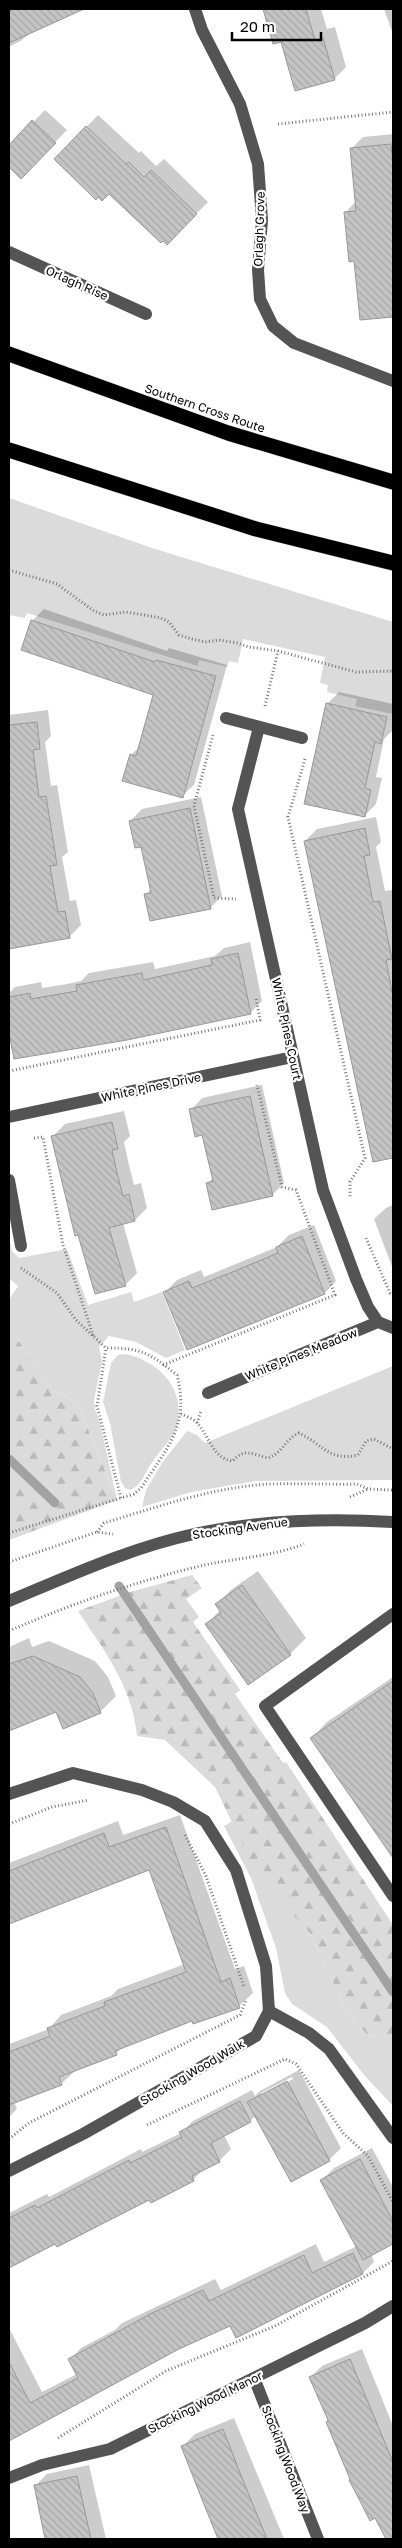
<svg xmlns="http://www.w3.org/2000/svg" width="402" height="2548" viewBox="0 0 402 2548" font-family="'Golos Text',sans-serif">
	<defs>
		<pattern id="forest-firs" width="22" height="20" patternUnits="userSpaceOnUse" patternTransform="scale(1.25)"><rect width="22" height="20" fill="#dbdbdb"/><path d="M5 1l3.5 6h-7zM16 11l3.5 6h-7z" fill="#bababa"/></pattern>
		<pattern id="building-back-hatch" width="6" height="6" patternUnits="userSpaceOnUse" patternTransform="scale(1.25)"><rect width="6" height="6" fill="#c4c4c4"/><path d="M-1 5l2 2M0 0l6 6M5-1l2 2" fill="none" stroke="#a7a7a7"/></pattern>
	</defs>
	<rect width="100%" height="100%" fill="#fff"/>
	<g fill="#dbdbdb">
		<path d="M9 498 152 548 393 622V714L355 706 357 699 327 692 328 685 320 683 325 657 243 639 238 663 229 661 227 667 199 660 198 666 27 613 25 618 9 615Z"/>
		<path d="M9 1236 12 1251 19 1258 67 1249 88 1305 131 1292 134 1302 162 1292 185 1350 166 1358 136 1342 109 1336 99 1347 102 1362 94 1400 95 1409 100 1423 117 1500 77 1402 53 1390 13 1333 9 1319V1300L18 1286 9 1278Z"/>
		<path d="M126 1354C160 1362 186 1389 177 1426 173 1439 160 1450 153 1461 145 1471 143 1485 130 1490L125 1488 121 1482 110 1423 103 1402 111 1363 118 1355Z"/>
		<path d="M393 1366V1480L256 1481 191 1492 142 1507 146 1490 162 1463 187 1431 197 1435 205 1443Z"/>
		<path d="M239 1817 310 1933 344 2006 367 2035 393 2037V2106L364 2075 327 2027 292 2004 285 1993 276 1948 251 1878 224 1826Z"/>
	</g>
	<g fill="url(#forest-firs)">
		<path d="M9 1319 13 1333 53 1390 77 1402 117 1500 9 1540Z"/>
		<path d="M192 1575 202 1588 186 1599 199 1617 193 1622 240 1690 235 1694 283 1763 286 1762 393 1925V2037L367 2035 344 2006 310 1933 258 1876 215 1787 165 1740 137 1736C133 1688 104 1650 78 1611L130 1592Z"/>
	</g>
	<g fill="#0003" fill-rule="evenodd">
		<path d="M9 9H84L30 33 22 40 9 47Z"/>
		<path d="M265 9H321L327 29 335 27 346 67 334 79 282 40 274 42Z"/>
		<path d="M384 9H393V34Z"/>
		<path d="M45 110 67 130 21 177 9 165V147Z"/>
		<path d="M98 115 139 153 141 151 156 166 164 159 208 202 167 243 109 192 56 159Z"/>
		<path d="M393 134V316L361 319 355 260 346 212 356 201 351 149 363 137Z"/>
		<path d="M44 609 167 651 169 648 227 665 194 785 182 796 131 755 141 745 155 694 32 621Z"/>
		<path d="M339 692 393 704V730L384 739 376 777 382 778 376 804 364 816 327 704Z"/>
		<path d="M48 710 51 736 45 742 51 786 57 785 68 852 62 857 70 901 76 900 81 925 69 937 10 948 9 715Z"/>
		<path d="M201 797 222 896 210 908 146 894 151 889 142 845 130 821 142 809Z"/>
		<path d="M376 817 381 842 376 847 385 891 392 890 393 898V1157L374 1161 305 841 317 829Z"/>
		<path d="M250 942 262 1001 250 1013 15 1058 9 1026V993L15 987 41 982 42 988 67 984 81 981 89 973 153 962 155 969 215 956 224 948Z"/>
		<path d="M262 1085 284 1183 272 1195 208 1183 213 1178 203 1133 191 1110 202 1098Z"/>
		<path d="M124 1111 130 1136 124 1142 128 1161 134 1185 141 1183 147 1208 135 1220 123 1223 137 1273 125 1285 53 1136 65 1124Z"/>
		<path d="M393 1205V1269L374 1219 386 1208Z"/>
		<path d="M314 1225 336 1281 325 1293 188 1348 165 1292 177 1280 201 1270 204 1277 248 1259 277 1247 289 1235Z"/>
		<path d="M258 1571 306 1638 290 1654 249 1683 207 1624 220 1610 216 1605 232 1589Z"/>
		<path d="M29 1638 32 1647 49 1641 95 1661 108 1677 116 1696 100 1712 56 1711 9 1729V1647Z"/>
		<path d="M393 1677V1856L312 1738 327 1722Z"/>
		<path d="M180 1815 235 1969 244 1966 253 1993 239 2006 193 2020 122 2047 116 2054 75 2071 61 2084 14 2102 17 2109 9 2117V2044L49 2029 61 2015 111 1996 118 1989 185 1964 150 1868 9 1924V1863L118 1821 123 1835Z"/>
		<path d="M299 2070 341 2148 329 2160 256 2115 250 2121 224 2135 231 2149 219 2161 204 2168 193 2180 13 2264 9 2256V2213L47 2194 49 2197 141 2149 142 2152 181 2133 193 2121 252 2090 255 2096 260 2091ZM292 2077 293 2079 261 2096V2093Z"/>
		<path d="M372 2148 393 2187V2243L371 2254 374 2262 363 2273 231 2325 179 2348 9 2440V2328L42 2392 77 2374 70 2360 81 2348 115 2330 122 2323 215 2279 221 2290 316 2244 324 2262 357 2246 322 2180 334 2168Z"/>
		<path d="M362 2349 393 2426V2539H388L352 2479 311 2377 322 2366Z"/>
		<path d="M234 2418 284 2539H221L183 2446 195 2434Z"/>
		<path d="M89 2465 106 2539H48L35 2486 47 2474Z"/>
	</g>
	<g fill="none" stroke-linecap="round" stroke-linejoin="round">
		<g stroke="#a2a2a2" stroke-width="9">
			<path d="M9 1459 55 1503"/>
			<path d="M119 1586 393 1992"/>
		</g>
	</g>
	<g fill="url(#building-back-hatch)" stroke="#989898">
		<path d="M9 9H84L9 43Z"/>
		<path d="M263 9H306L315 40 323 38 335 80 295 91 281 42 273 44Z"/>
		<path d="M32 120 56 143 21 179 9 167V145Z"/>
		<path d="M86 126 126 164 129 162 144 177 151 170 197 214 167 245 163 241 161 243 109 194 102 201 98 197 96 200 54 159Z"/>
		<path d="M391 144 393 166V317L360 320 354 261 349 262 344 212 356 211 350 148Z"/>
		<path d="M31 620 155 662 156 660 216 676 183 798 122 781 130 754 136 756 153 695 21 650Z"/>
		<path d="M326 703 387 717 381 744 375 742 365 788 371 790 365 817 304 804Z"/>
		<path d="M37 722 40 749 33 750 39 797 46 796 57 865 50 866 58 912 65 911 70 938 9 949V725Z"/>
		<path d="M190 808 211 909 150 921 144 894 151 893 141 847 135 848 129 821Z"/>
		<path d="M365 828 370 855 364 856 373 902 380 901 392 959 386 960 393 997V1158L373 1162 304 841Z"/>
		<path d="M238 953 251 1014 127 1040 14 1059 9 1033V997L30 993 31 999 77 991 76 985 142 973 143 980 212 965 211 959Z"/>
		<path d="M250 1096 273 1196 212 1210 206 1183 213 1181 202 1135 195 1137 189 1109Z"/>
		<path d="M112 1122 118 1149 112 1150 117 1173 123 1196 129 1194 135 1221 109 1228 126 1286 95 1294 78 1235 75 1236 51 1136Z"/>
		<path d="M302 1236 325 1294 187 1350 163 1292 189 1281 192 1288 235 1271 278 1253 276 1247Z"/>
		<path d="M242 1585 291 1655 248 1685 205 1624 221 1613 215 1604Z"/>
		<path d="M33 1656 80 1677 93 1693 101 1713 63 1729 56 1712 9 1731V1664Z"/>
		<path d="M393 1681V1858L310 1738Z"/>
		<path d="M166 1827 221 1982 230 1978 240 2008 193 2024 192 2021 115 2051 117 2055 59 2077 62 2085 9 2105V2052L50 2036 47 2028 105 2006 104 2002 186 1972 149 1870 9 1924V1871L104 1833 109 1847Z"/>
		<path d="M287 2081 330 2161 291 2182 247 2102Z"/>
		<path d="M240 2101 251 2122 211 2143 220 2162 192 2176 194 2181 151 2203 149 2200 57 2247 55 2244 9 2268V2218L35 2205 37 2208 129 2160 130 2163 182 2137 179 2132Z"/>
		<path d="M360 2159 393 2221V2244L363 2260 320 2180Z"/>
		<path d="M353 2253 363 2274 236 2338 230 2326 179 2349 9 2441V2362L30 2403 78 2378 68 2359 152 2313 203 2290 209 2301 304 2255 312 2273Z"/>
		<path d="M350 2359 393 2462V2539H386L375 2518 370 2521 360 2501 349 2480 350 2479 326 2422 328 2420 309 2377Z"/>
		<path d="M223 2429 240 2473 267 2539H218L203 2502 181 2446Z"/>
		<path d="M77 2476 91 2539H45L34 2485Z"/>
	</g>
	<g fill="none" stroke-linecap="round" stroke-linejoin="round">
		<defs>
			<g id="highway">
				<path d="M9 354 228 433 393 482"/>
				<path d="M9 450 256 529 393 563"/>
			</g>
		</defs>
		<use href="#highway" stroke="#dbdbdb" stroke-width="16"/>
		<g stroke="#767676" stroke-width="3" stroke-dasharray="1 2.5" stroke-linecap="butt">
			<path d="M278 124 393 112"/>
			<path d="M9 570 57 584 94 611 104 615 126 612 161 618 169 622 179 635 192 639 205 642 219 640 237 643 249 647 278 651 356 672 393 671"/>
			<path d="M265 706 278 651"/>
			<path d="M213 735 194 806 214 898 236 899"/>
			<path d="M305 759 288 817 365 1158 350 1182V1198"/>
			<path d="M9 1071 260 1020 256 998"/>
			<path d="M34 1138 43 1137 63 1245 94 1338"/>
			<path d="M366 1238 390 1293 393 1292"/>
			<path d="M21 1268 57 1293 76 1320 106 1348C143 1348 149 1353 177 1375 190 1426 167 1448 141 1488L134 1494 121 1498 97 1406 106 1348"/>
			<path d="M163 1365 335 1295 296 1190 282 1187 257 1085"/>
			<path d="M181 1414C186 1416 194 1419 198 1424 209 1436 213 1459 233 1461 244 1447 254 1455 268 1458 283 1453 285 1439 299 1433 322 1444 330 1462 358 1455L366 1441 374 1439 393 1449"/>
			<path d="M197 1423 201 1411"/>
			<path d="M350 1497 368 1489"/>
			<path d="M97 1532 104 1523C154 1508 205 1490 257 1485 290 1482 324 1485 357 1484L368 1489 393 1490"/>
			<path d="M9 1533 121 1498"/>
			<path d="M9 1562 97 1532 113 1534"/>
			<path d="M9 1631C71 1604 134 1582 200 1566 234 1558 271 1557 304 1544"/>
			<path d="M9 1824 52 1807 89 1800"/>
			<path d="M185 1835 206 1876 244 1987"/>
			<path d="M147 2125 285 2059 296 2064 343 2133 368 2156 393 2202"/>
			<path d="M9 2139 29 2123 240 2015 246 2000"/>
			<path d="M58 2438 166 2371 275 2326 393 2261"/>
		</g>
		<g stroke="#545454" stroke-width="12">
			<path d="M195 9 202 30 240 104 258 164 262 220 258 270 260 299 273 326 294 343 393 381"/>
			<path d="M9 252 146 314"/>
			<path d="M226 718 302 738"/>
			<path d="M259 727 238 809 323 1190 356 1279 368 1307 378 1322"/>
			<path d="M9 1117 293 1057"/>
			<path d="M9 1180 21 1246"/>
			<path d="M208 1393 378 1322 393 1328"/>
			<path d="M9 1601C69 1576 130 1548 194 1534 260 1520 326 1518 393 1522"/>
			<path d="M393 1614 265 1706 393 1896"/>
			<path d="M9 1794 73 1773 142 1790 173 1802 205 1821 236 1870 266 1966 269 2011"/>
			<path d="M9 2171 83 2134 256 2036 269 2011 309 2033 329 2049 393 2138"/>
			<path d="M254 2378 318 2539"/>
			<path d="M9 2478 42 2465 110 2449 365 2323 393 2306"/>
		</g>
		<use href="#highway" stroke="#000" stroke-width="15"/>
	</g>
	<g text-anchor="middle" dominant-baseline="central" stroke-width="4.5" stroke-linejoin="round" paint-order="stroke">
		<g font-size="12" fill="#000" stroke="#fff">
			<text transform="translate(259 229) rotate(-88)">Orlagh Grove</text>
			<text transform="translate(77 283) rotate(24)">Orlagh Rise</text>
			<text transform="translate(205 408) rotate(19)">Southern Cross Route</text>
			<text transform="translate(287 1029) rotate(78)">White Pines Court</text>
			<text transform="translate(151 1087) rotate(-12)">White Pines Drive</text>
			<text transform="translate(301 1354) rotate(-22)">White Pines Meadow</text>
			<text transform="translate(240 1528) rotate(-8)">Stocking Avenue</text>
			<text transform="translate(192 2072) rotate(-30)">Stocking Wood Walk</text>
			<text transform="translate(205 2402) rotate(-26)">Stocking Wood Manor</text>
			<text transform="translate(286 2459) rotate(69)">Stocking Wood Way</text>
		</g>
	</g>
	<rect width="402" height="2548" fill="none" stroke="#000000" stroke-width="20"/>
	<path d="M232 32v8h89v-8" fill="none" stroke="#000000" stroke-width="2.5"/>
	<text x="240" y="32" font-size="15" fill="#000000" stroke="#ffffff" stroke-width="4" paint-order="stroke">20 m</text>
</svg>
